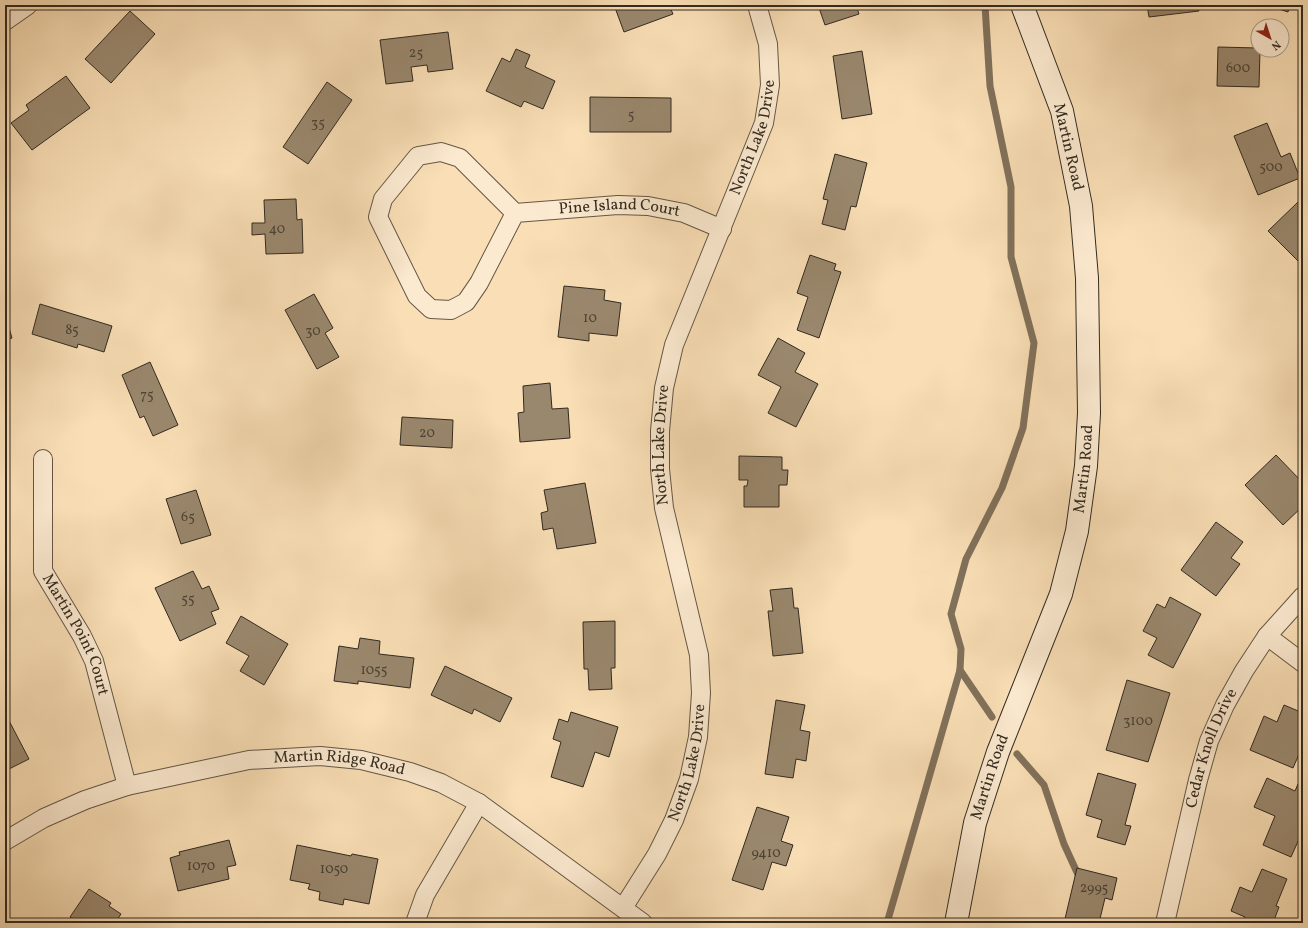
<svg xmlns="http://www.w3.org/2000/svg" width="1308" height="928" viewBox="0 0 1308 928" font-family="Vollkorn,serif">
	<rect width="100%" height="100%" fill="#fadfb6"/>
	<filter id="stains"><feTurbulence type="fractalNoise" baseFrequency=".005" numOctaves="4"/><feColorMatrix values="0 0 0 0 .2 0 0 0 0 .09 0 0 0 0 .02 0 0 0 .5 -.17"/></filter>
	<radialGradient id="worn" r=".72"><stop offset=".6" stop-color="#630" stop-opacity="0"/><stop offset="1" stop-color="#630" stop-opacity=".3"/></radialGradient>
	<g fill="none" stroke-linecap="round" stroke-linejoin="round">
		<g stroke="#81715b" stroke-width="7">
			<path d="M960 670 992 717"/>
			<path d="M1017 754 1044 785 1064 844 1080 879"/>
			<path d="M887 923 960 670 961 649 951 614 966 559 1002 488 1023 428 1034 343 1011 257V187L990 86 985 5"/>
		</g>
	</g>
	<g fill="#9a886e" stroke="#322a20">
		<path d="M614 5H669L673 14 624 32Z"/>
		<path d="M818 5H856L859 14 825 25Z"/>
		<path d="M1147 5H1198L1199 11 1149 17Z"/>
		<path d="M1267 5H1290L1288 12Z"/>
		<path d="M130 11 155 34 111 83 85 59Z"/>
		<path d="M448 32 453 69 428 72 427 65 411 67 413 81 386 84 380 40Z"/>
		<path d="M1218 47 1258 48V50H1260L1259 87 1217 86Z"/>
		<path d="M516 49 530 55 525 67 555 81 543 109 524 101 521 107 486 91 502 58 510 62Z"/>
		<path d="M862 51 872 114 842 119 833 56Z"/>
		<path d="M66 76 90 108 32 150 11 123 29 110 26 105Z"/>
		<path d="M327 82 352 100 308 164 283 147Z"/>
		<path d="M590 97 671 98V132H590Z"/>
		<path d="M1267 123 1281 157 1290 153 1300 178 1258 195 1234 136Z"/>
		<path d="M835 154 867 163 856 207 851 206 845 230 822 224 828 200 823 199Z"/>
		<path d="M296 199 297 220 302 219 303 253 266 254 265 234 252 235V223H265L264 200Z"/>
		<path d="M1298 202 1303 207V266L1268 231Z"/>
		<path d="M810 255 836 264 834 270 841 272 819 338 797 330 808 297 797 293Z"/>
		<path d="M564 286 605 290 604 300 621 303 617 336 589 333V341L558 337Z"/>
		<path d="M314 294 333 328 325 333 339 357 317 369 285 310Z"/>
		<path d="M40 304 112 326 104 352 78 344 77 348 32 334Z"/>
		<path d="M5 314 12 338 5 340Z"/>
		<path d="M778 338 805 353 795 372 818 384 796 427 768 413 781 387 758 375Z"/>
		<path d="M150 362 178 425 153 436 144 416 140 418 122 375Z"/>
		<path d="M550 383 552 409 568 408 570 438 520 442 518 413 524 412 523 386Z"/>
		<path d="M402 417 453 420 452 448 400 445Z"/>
		<path d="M1276 455 1303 483V506L1283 525 1245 485Z"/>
		<path d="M739 456 782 457V470H788L787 485H779V507H744V486H747L748 480H739Z"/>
		<path d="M585 483 596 543 557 549 553 528 543 530 541 513 548 511 544 490Z"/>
		<path d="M196 490 211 535 181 544 166 499Z"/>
		<path d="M1216 522 1243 542 1231 558 1240 564 1216 596 1181 570Z"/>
		<path d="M193 571 202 589 209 586 219 609 211 612 216 624 180 641 155 588Z"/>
		<path d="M792 588 794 608H798L803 653 773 656 768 611H773L770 590Z"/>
		<path d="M1170 597 1201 614 1173 668 1148 655 1157 638 1143 631 1157 604 1165 608Z"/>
		<path d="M241 616 288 644 264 685 240 671 249 656 226 643Z"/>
		<path d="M615 621V668H611L612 689 589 690 588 669H584L583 622Z"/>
		<path d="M360 638 380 641 379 654 414 658 410 688 358 681V684L334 681 339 646 358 649Z"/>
		<path d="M445 666 512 698 500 722 474 709 472 714 431 695Z"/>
		<path d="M1127 680 1170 693 1148 762 1106 750Z"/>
		<path d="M776 700 805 705 800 730 810 732 806 761 796 759 793 778 765 774Z"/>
		<path d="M1284 705 1303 713V745L1293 768 1250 750 1264 716 1277 722Z"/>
		<path d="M571 712 618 727 609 757 595 752 583 787 551 777 561 742 553 739 559 719 568 722Z"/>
		<path d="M5 713 29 759 5 771Z"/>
		<path d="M1098 773 1136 784 1125 825 1131 826 1125 845 1097 837 1102 820 1086 815Z"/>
		<path d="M1267 778 1295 791 1298 784 1303 786V830L1291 857 1263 845 1275 816 1254 807Z"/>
		<path d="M757 807 789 817 781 841 793 845 786 866 772 862 763 890 732 880Z"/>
		<path d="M229 840 236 865 227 867 229 879 178 891 170 858 180 855 179 852Z"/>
		<path d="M297 845 351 856 352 854 378 859 369 904 344 899 343 905 319 900 320 892 308 889 310 884 290 880Z"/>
		<path d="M1077 868 1117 878 1112 900 1105 898 1099 923H1064Z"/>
		<path d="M1262 869 1287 879 1276 906 1279 907 1273 923H1247L1243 921 1245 917 1231 911 1240 887 1252 892Z"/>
		<path d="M89 889 111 903 109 906 121 914 115 923H80L70 917Z"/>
	</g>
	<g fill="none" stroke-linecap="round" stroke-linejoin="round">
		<defs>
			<g id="street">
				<path d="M5 21 28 5"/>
				<path id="s1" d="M515 213 460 158 441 152 418 156 383 199 378 217 417 296 431 309 451 310 466 302 479 283 515 213 618 205 648 206 684 213 722 229"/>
				<path id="s2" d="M43 459V571L82 636 94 661 127 786"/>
				<path d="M1267 636 1303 663"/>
				<path id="s3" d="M5 841 44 818 85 800 127 786 249 760 320 756 361 760 410 772 441 783 479 803 643 923"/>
				<path id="s4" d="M623 908 657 854 674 820 689 779 698 737 701 693 699 655 664 508 660 469V431L664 388 674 345 764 123 770 85 768 44 757 5"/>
				<path d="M415 923 425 895 479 803"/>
				<path id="s5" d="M1165 923 1198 780 1209 741 1225 705 1244 671 1267 636 1303 596"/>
			</g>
			<g id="secondary">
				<path id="s6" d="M956 923 975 823 998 752 1061 594 1077 531 1086 466 1089 413 1087 278 1081 206 1062 111 1022 5"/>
			</g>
		</defs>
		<use href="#street" stroke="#645746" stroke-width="20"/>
		<use href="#secondary" stroke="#322a20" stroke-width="24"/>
		<use href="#street" stroke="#fcead0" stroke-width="18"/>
		<use href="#secondary" stroke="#fcead0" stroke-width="22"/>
	</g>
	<g text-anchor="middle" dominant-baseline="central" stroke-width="3" stroke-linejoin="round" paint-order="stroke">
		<g font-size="14" fill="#4c4234">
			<text x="416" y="53">25</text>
			<text x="1238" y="68">600</text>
			<text x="631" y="115">5</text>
			<text x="318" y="123">35</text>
			<text x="1271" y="167">500</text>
			<text x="277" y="229">40</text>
			<text x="590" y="318">10</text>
			<text x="72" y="330">85</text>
			<text x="313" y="331">30</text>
			<text x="147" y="395">75</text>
			<text x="427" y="433">20</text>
			<text x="188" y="517">65</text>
			<text x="188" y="599">55</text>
			<text x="374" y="670">1055</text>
			<text x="1138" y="721">3100</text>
			<text x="766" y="853">9410</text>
			<text x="201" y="866">1070</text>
			<text x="334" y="869">1050</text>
			<text x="1094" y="888">2995</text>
		</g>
		<g font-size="16" fill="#322a20" stroke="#fcead0">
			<text stroke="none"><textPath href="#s4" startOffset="809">North Lake Drive</textPath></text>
			<text transform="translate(1068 147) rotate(77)">Martin Road</text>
			<text stroke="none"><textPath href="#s1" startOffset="546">Pine Island Court</textPath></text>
			<text stroke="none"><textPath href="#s4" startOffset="485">North Lake Drive</textPath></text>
			<text stroke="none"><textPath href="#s6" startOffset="474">Martin Road</textPath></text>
			<text stroke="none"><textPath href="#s2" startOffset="184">Martin Point Court</textPath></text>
			<text stroke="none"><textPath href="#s5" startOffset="181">Cedar Knoll Drive</textPath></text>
			<text stroke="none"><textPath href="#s4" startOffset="161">North Lake Drive</textPath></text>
			<text stroke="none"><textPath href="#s3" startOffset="350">Martin Ridge Road</textPath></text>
			<text stroke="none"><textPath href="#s6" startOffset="150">Martin Road</textPath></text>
		</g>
	</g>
	<rect width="1308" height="928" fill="none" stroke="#fadfb6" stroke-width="20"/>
	<rect x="6" y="6" width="1296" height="916" fill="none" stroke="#322a20" stroke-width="2"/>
	<rect x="10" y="10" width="1288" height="908" fill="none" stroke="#322a20"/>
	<g transform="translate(1270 38) rotate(141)"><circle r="19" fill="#fcead0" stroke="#ab9d8a"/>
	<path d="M0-3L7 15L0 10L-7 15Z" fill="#8f2418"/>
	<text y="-6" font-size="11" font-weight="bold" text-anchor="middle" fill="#322a20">N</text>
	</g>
	<rect width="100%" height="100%" filter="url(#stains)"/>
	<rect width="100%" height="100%" fill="url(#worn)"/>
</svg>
